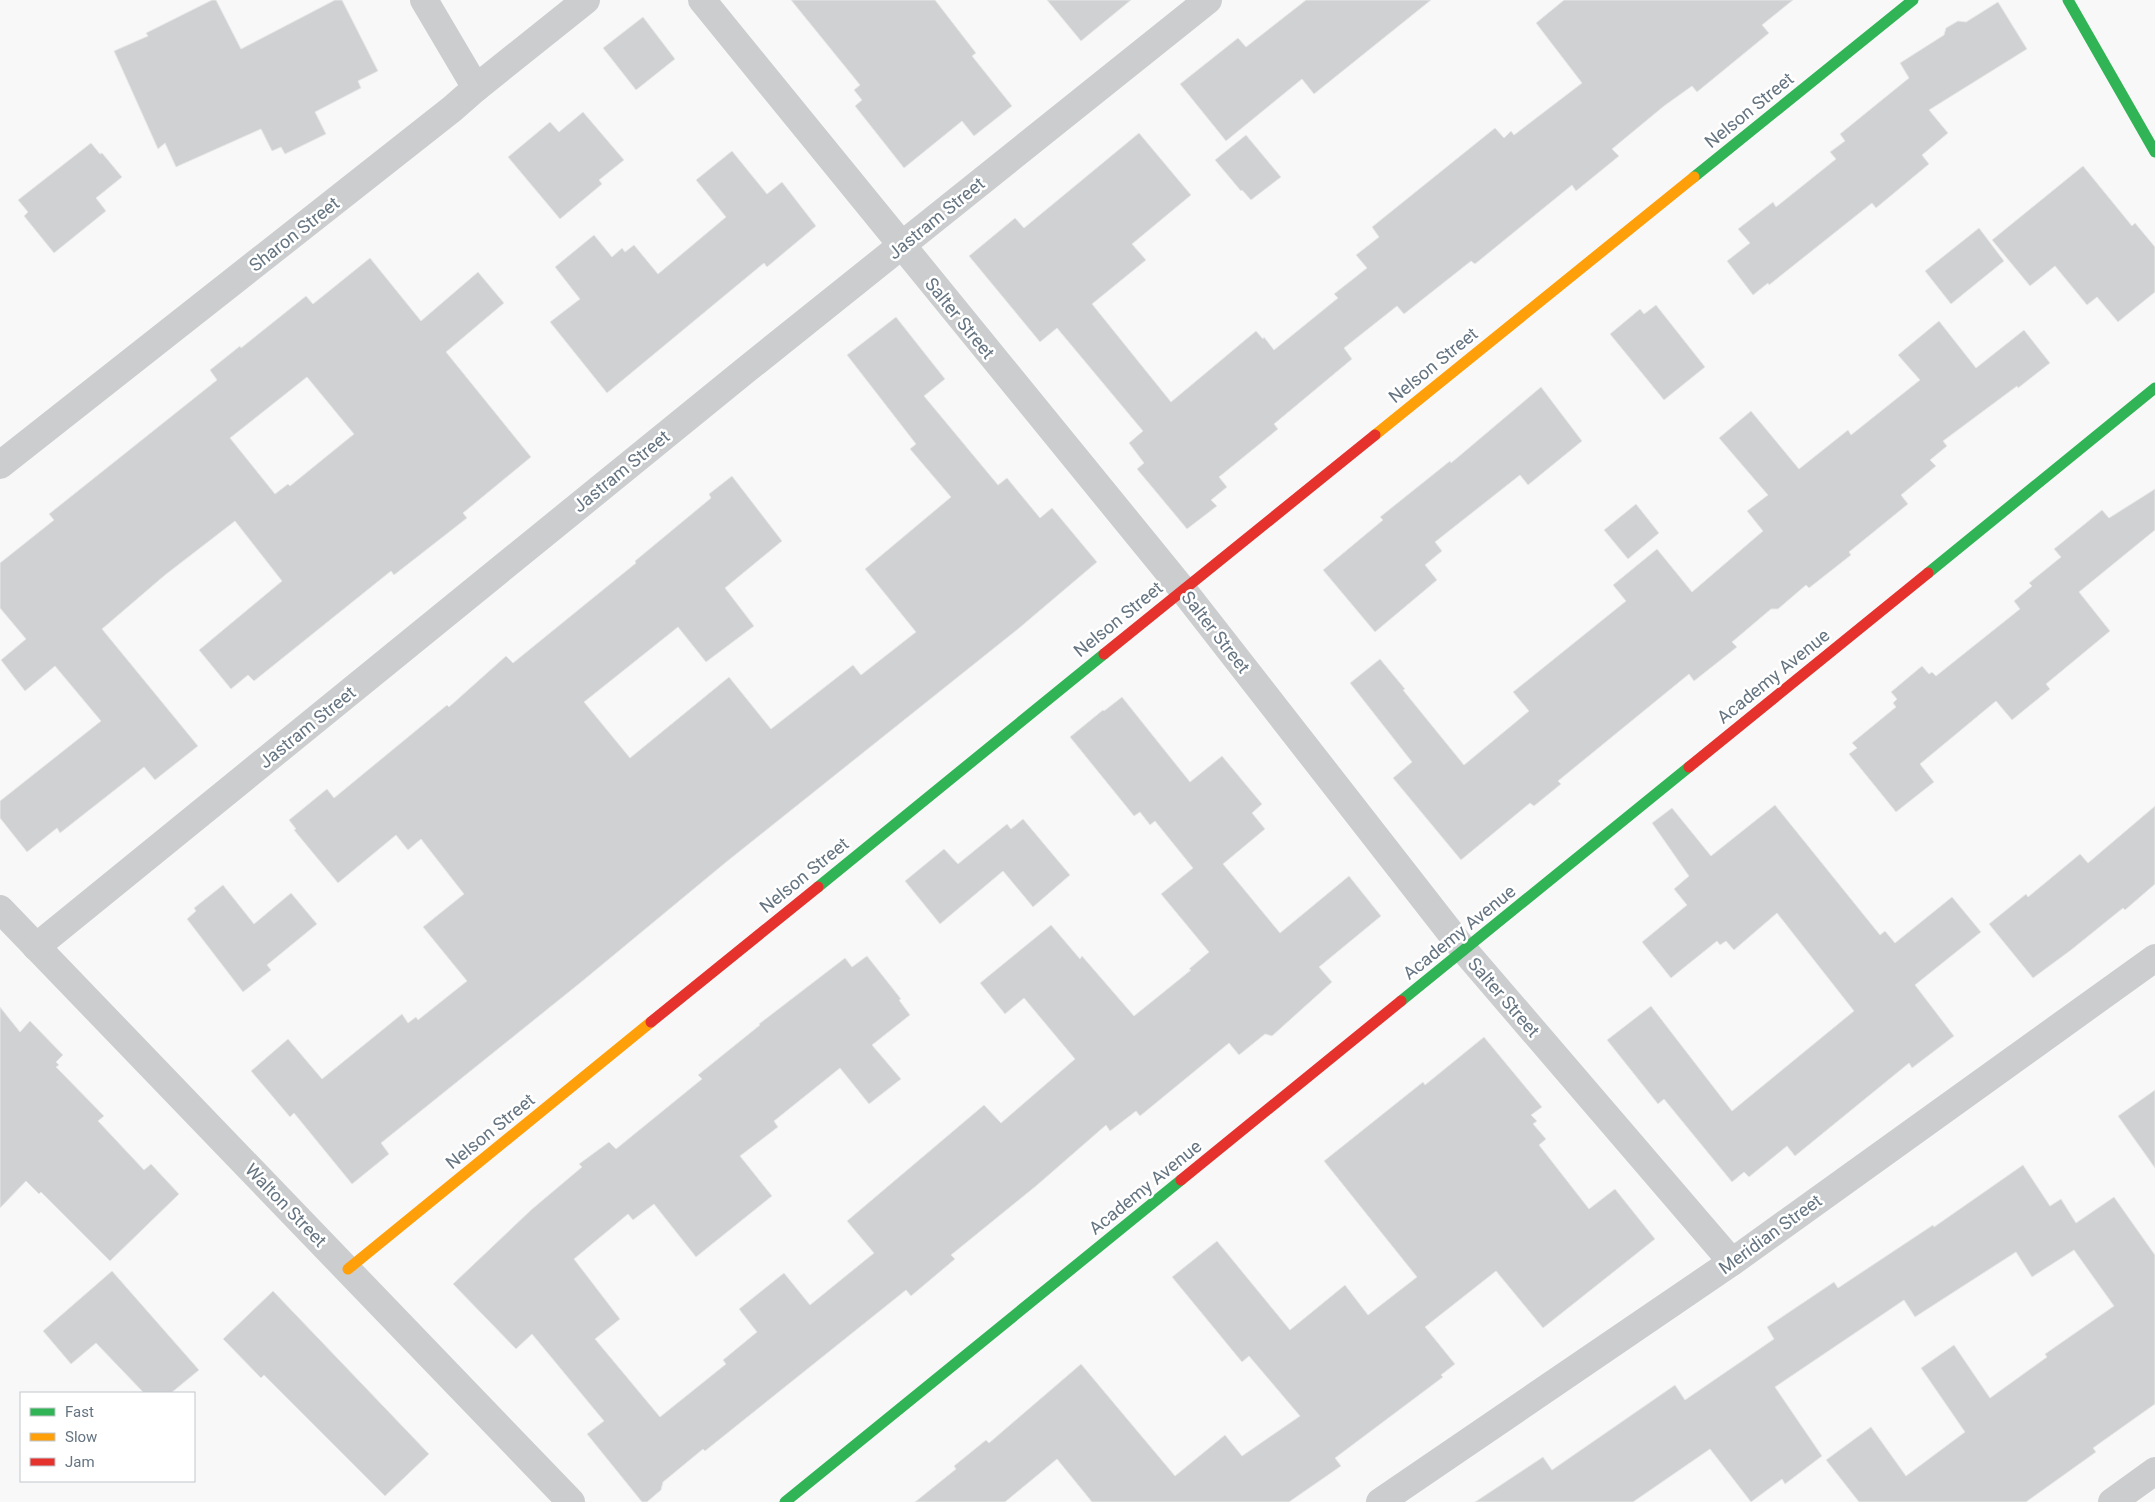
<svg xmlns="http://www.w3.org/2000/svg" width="2155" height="1502" viewBox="0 0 2155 1502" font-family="Roboto,sans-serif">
	<rect width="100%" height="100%" fill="#f8f8f8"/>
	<g fill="#cfd1d2" stroke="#e8e8e8" fill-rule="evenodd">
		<path d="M212 0H216L241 49 335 0H342L378 71 358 81 361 88 315 112 326 134 285 154 281 147 272 151 261 129 176 167 165 143 158 149 114 51 148 36 146 33Z"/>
		<path d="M791 0H935L976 53 972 56 1012 106 974 136 962 121 904 168 855 106 862 100 854 90 860 85Z"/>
		<path d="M1047 0H1131L1081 41Z"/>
		<path d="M1306 0H1431L1314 94 1302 79 1226 141 1180 84 1238 38 1246 47Z"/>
		<path d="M1564 0H1793L1762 25 1769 33 1697 92 1692 86 1664 106 1612 149 1619 156 1576 191 1572 185 1475 264 1471 261 1404 314 1397 306 1344 348 1352 359 1274 424 1278 429 1219 477 1227 487 1211 500 1217 506 1187 529 1137 469 1144 463 1129 443 1143 431 1057 328 1040 342 969 256 1015 218 1024 228 1139 133 1191 195 1132 244 1146 260 1092 304 1171 402 1256 331 1263 339 1264 337 1274 350 1338 298 1334 294 1367 268 1356 255 1379 237 1372 227 1495 128 1504 138 1511 131 1514 135 1582 83 1536 23Z"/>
		<path d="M1998 2 2027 49 1929 110 1948 133 1922 155 1929 164 1876 208 1872 203 1769 285 1768 283 1753 295 1727 261 1750 243 1738 229 1773 202 1776 207 1836 159 1830 152 1845 141 1840 134 1909 78 1900 63 1944 35 1946 28 1958 21 1966 22Z"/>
		<path d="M643 17 675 59 636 90 603 48Z"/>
		<path d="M583 112 624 160 599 180 602 184 560 219 508 157 550 122 559 132Z"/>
		<path d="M1246 135 1281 177 1251 200 1242 190 1241 191 1215 160Z"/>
		<path d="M91 143 100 154 102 153 122 177 96 198 106 211 54 253 24 216 28 212 18 200Z"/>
		<path d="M732 151 767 194 782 182 816 226 767 267 764 263 607 393 550 322 580 299 555 267 594 235 612 257 622 248 625 252 634 245 658 274 726 217 696 180Z"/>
		<path d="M2083 166 2132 226 2135 223 2155 247V292L2118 322 2097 297 2087 305 2055 266 2030 286 1992 240Z"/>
		<path d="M1979 228 2004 261 1951 304 1925 271Z"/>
		<path d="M370 258 421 321 478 272 504 303 446 352 531 457 463 513 467 518 394 575 391 571 254 681 248 675 231 689 199 650 282 581 235 521 165 575 102 629 198 746 155 780 144 767 60 833 57 828 27 852 0 818V801L101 721 55 666 25 691 1 660 26 639 0 608V563L54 520 49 514 217 380 210 370 240 346 241 348 306 296 313 304ZM307 377 354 434 290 486 288 484 275 494 230 438Z"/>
		<path d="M1656 305 1705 367 1664 400 1610 334 1640 309 1644 314Z"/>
		<path d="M896 317 945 379 924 396 998 485 1007 478 1040 518 1052 508 1097 562 1018 629 725 863 580 983 381 1143 389 1154 352 1184 294 1113 290 1117 251 1071 288 1039 322 1079 402 1014 408 1023 416 1017 418 1020 467 981 423 927 464 894 421 839 408 850 396 835 338 883 294 830 296 829 289 820 327 789 334 798 447 705 449 707 506 656 513 663 636 563 635 561 711 498 709 494 732 476 782 541 725 588 754 626 706 662 678 627 584 702 630 758 729 677 771 729 853 665 861 675 916 632 865 569 951 497 910 449 916 444 847 355Z"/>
		<path d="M1939 321 1976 368 2024 330 2050 363 2018 388 2017 386 1943 441 1947 446 1930 460 1936 466 1901 495 1908 504 1849 552 1851 555 1809 588 1806 585 1778 609H1771L1732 642 1737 647 1694 681 1689 674 1558 781 1561 784 1534 806 1530 803 1461 860 1393 778 1412 762 1350 683 1380 659 1405 689 1403 690 1464 765 1529 711 1513 692 1626 601 1613 585 1657 549 1692 592 1763 531 1747 511 1768 495 1719 438 1751 411 1799 469 1848 430 1851 435 1920 380 1898 355Z"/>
		<path d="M1541 387 1582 441 1528 485 1520 475 1435 542 1442 551 1425 565 1437 580 1375 632 1323 570 1383 520 1380 517 1450 461 1451 463Z"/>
		<path d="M2155 489V530L2079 592 2110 631 2046 684 2050 689 2012 720 1996 701 1920 764 1934 782 1896 812 1849 754 1857 748 1852 743 1896 707 1893 703 1897 699 1891 692 1922 666 1929 674 1932 672 1936 676 2020 609 2014 601 2032 586 2029 583 2061 557 2054 549 2102 510 2109 518Z"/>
		<path d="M1636 504 1659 533 1628 559 1604 530Z"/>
		<path d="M1122 697 1190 782 1222 756 1262 804 1252 813 1265 829 1223 864 1280 933 1349 876 1381 916 1319 967 1332 982 1272 1036 1265 1034 1239 1055 1229 1043 1140 1116 1136 1111 1110 1131 1106 1125 1036 1186 951 1255 955 1259 911 1296 906 1290 705 1451 703 1449 663 1482 661 1490 647 1502H642L587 1434 604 1421 532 1334 516 1349 453 1284 531 1210 582 1167 579 1164 609 1142 616 1149 702 1079 698 1075 760 1025 759 1024 845 958 852 967 867 956 901 999 899 1000 910 1015 872 1045 901 1079 869 1104 840 1068 774 1121 778 1127 740 1156 772 1196 696 1257 654 1204 633 1220 628 1214 574 1259 620 1319 595 1339 660 1417 726 1364 723 1360 757 1332 739 1309 784 1273 810 1305 874 1253 847 1221 984 1105 1001 1123 1075 1059 1024 998 1005 1014 980 983 1051 925 1080 959 1082 956 1134 1016 1191 970 1189 969 1209 952 1161 894 1193 868 1155 821 1150 825 1140 812 1134 816 1070 737 1103 710 1104 711Z"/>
		<path d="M1775 805 1880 935 1885 931 1895 943 1952 897 1981 932 1915 985 1954 1036 1912 1068 1909 1063 1795 1156 1787 1146 1749 1177 1744 1172 1732 1182 1664 1099 1658 1104 1607 1040 1651 1006 1732 1111 1854 1011 1777 913 1734 950 1726 941 1720 945 1717 941 1671 978 1642 942 1687 905 1674 889 1689 876 1652 823 1672 808 1711 856Z"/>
		<path d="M2155 806V884L2125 910 2123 908 2071 950 2033 978 1989 924 2026 894 2028 897 2080 854 2088 863Z"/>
		<path d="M1023 819 1070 875 1033 907 1003 871 940 924 905 881 944 849 958 864 1007 824 1011 829Z"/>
		<path d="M223 885 254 924 291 893 317 924 267 965 271 970 243 992 187 919 196 911 194 908Z"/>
		<path d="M0 1007 20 1032 30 1021 63 1055 56 1062 59 1065 56 1067 104 1116 98 1121 144 1170 151 1164 179 1194 110 1261 41 1192 39 1194 26 1181 0 1208Z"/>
		<path d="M1484 1037 1542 1107 1531 1115 1537 1121 1533 1124 1546 1139 1539 1145 1589 1209 1615 1189 1655 1239 1543 1328 1496 1271 1425 1327 1455 1364 1441 1375 1443 1377 1335 1458 1341 1466 1289 1502H1092L1057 1459 1005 1502H915L956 1469 954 1466 986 1440 989 1443 1081 1364 1175 1476 1225 1435 1242 1456 1300 1416 1249 1356 1242 1362 1172 1277 1217 1241 1290 1330 1345 1285 1368 1315 1417 1277 1324 1161 1423 1082 1425 1085Z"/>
		<path d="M2155 1090V1168L2118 1116Z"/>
		<path d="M2023 1165 2050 1206 2061 1199 2076 1223 2114 1197 2155 1255V1404L2093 1448 2096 1452 2026 1502H1859L1826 1460 1871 1427 1906 1476 1965 1432 1921 1368 1954 1345 1990 1398 2047 1357 2045 1354 2114 1306 2074 1250 2032 1277 2016 1252 1915 1317 1904 1300 1775 1387 1822 1456 1785 1484 1782 1479 1751 1502 1710 1449 1633 1502H1475L1543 1457 1552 1470 1675 1385 1685 1400 1774 1339 1767 1327 1834 1282 1838 1288 1933 1225 1934 1227Z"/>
		<path d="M112 1271 199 1370 171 1393H144L96 1343 71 1364 43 1331Z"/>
		<path d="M273 1291 429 1454 385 1496 264 1375 261 1378 223 1339Z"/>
	</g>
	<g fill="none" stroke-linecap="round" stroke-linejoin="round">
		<g stroke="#cbcdce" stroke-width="28">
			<path d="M424 0 476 88"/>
			<path d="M702 0 1183 590 1464 950 1732 1262"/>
			<path d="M0 465 452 109 476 88 586 0"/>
			<path d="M0 909 571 1502"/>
			<path d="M36 947 747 369 1208 0"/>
			<path d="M1380 1502 1732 1262 2155 958"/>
			<path d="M2112 1502 2155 1471"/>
		</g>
		<g stroke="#30b455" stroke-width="11">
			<path d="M2068 0 2155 152"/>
			<path d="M1694 177 1913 0"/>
			<path d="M1928 573 2155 388"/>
			<path d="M818 887 1104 654"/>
			<path d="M1401 1001 1689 767"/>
			<path d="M785 1502 1181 1180"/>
		</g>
		<g stroke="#ff9f0a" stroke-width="11">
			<path d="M1375 435 1694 177"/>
			<path d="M348 1269 651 1022"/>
		</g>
		<g stroke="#e5322d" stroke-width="11">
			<path d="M1104 654 1375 435"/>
			<path d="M1689 767 1928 573"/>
			<path d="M651 1022 818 887"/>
			<path d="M1181 1180 1401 1001"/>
		</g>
	</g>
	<g text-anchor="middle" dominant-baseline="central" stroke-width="5" stroke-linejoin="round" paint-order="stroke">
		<g font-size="18" fill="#657481" stroke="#fff">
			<text transform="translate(1749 110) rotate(-39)">Nelson Street</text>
			<text transform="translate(936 218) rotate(-39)">Jastram Street</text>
			<text transform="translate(294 234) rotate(-38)">Sharon Street</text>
			<text transform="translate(960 318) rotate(51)">Salter Street</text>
			<text transform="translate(1433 365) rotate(-39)">Nelson Street</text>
			<text transform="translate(621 471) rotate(-39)">Jastram Street</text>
			<text transform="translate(1118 619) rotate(-39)">Nelson Street</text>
			<text transform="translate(1216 632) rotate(52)">Salter Street</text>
			<text transform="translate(1773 676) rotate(-39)">Academy Avenue</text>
			<text transform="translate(307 727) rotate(-39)">Jastram Street</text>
			<text transform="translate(804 875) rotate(-39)">Nelson Street</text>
			<text transform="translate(1459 932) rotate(-39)">Academy Avenue</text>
			<text transform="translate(1504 997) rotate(49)">Salter Street</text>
			<text transform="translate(490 1131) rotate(-39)">Nelson Street</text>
			<text transform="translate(1145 1187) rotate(-39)">Academy Avenue</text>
			<text transform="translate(286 1205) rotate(46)">Walton Street</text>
			<text transform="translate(1770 1234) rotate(-36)">Meridian Street</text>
		</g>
	</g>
	<rect x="20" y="1392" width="175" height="90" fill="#ffffff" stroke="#c1c7cd"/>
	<rect x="30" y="1408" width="25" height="8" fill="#30b455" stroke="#c1c7cd"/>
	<text x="65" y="1417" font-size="15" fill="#657481">Fast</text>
	<rect x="30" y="1433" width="25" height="8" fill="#ff9f0a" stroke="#c1c7cd"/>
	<text x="65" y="1442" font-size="15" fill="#657481">Slow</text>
	<rect x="30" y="1458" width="25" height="8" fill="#e5322d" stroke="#c1c7cd"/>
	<text x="65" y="1467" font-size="15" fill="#657481">Jam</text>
</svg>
